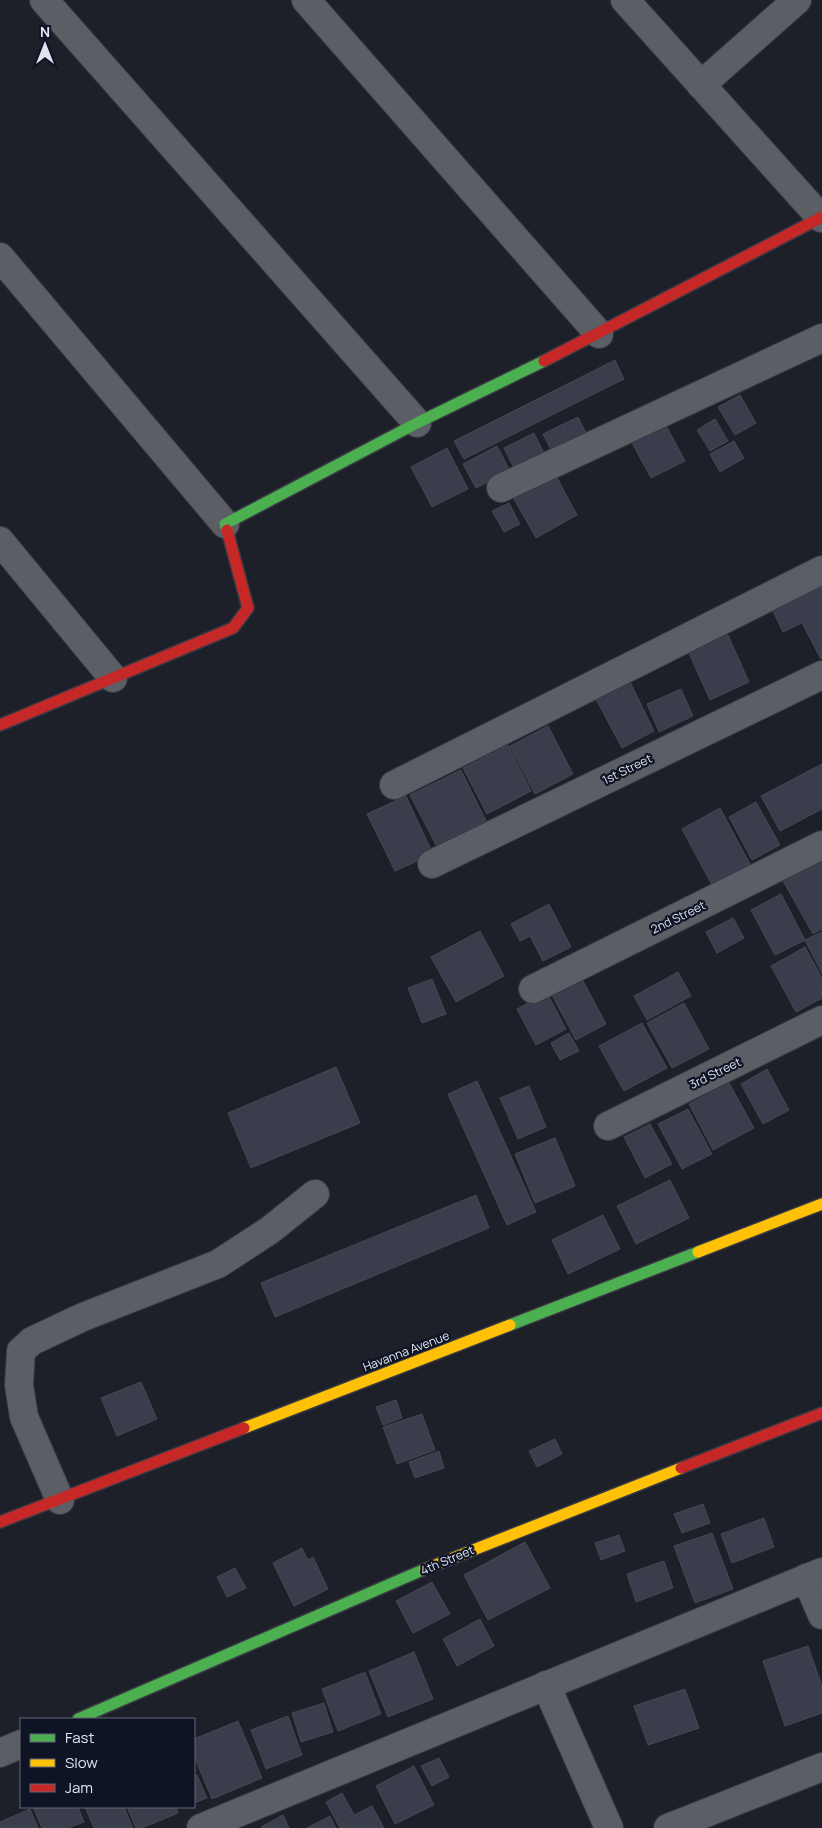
<svg xmlns="http://www.w3.org/2000/svg" width="822" height="1828" viewBox="0 0 822 1828" font-family="Manrope,sans-serif">
	<rect width="100%" height="100%" fill="#1d2029"/>
	<g fill="#3a3e4c" stroke="#454850">
		<path d="M615 360 624 379 464 459 454 441Z"/>
		<path d="M740 395 756 423 735 435 718 407Z"/>
		<path d="M578 417 587 435 552 452 543 434Z"/>
		<path d="M715 419 728 441 710 451 697 430Z"/>
		<path d="M663 420 685 461 651 478 629 437Z"/>
		<path d="M534 433 544 453 514 468 504 448Z"/>
		<path d="M734 441 744 458 720 472 710 454Z"/>
		<path d="M497 446 510 471 476 488 463 464Z"/>
		<path d="M447 448 468 489 432 507 411 467Z"/>
		<path d="M555 474 577 515 536 538 513 497Z"/>
		<path d="M509 503 520 524 504 532 492 511Z"/>
		<path d="M822 587V658L821 659 802 623 783 632 773 611Z"/>
		<path d="M727 633 749 682 710 700 688 651Z"/>
		<path d="M630 682 654 731 622 748 596 699Z"/>
		<path d="M681 689 693 716 659 732 647 704Z"/>
		<path d="M548 726 573 774 535 794 510 746Z"/>
		<path d="M508 745 531 791 487 814 463 768Z"/>
		<path d="M822 764V809L780 831 761 796Z"/>
		<path d="M461 770 486 821 436 845 410 795Z"/>
		<path d="M406 796 433 854 395 871 367 814Z"/>
		<path d="M756 802 780 845 752 860 729 817Z"/>
		<path d="M720 808 750 864 712 885 682 829Z"/>
		<path d="M822 857V929L813 934 782 879Z"/>
		<path d="M781 894 805 940 775 955 751 910Z"/>
		<path d="M549 904 571 947 543 961 530 936 520 941 511 924Z"/>
		<path d="M733 918 744 938 717 953 706 932Z"/>
		<path d="M480 931 504 976 456 1002 431 957Z"/>
		<path d="M822 932V973L805 940Z"/>
		<path d="M805 947 822 978V998L796 1012 771 966Z"/>
		<path d="M678 972 691 996 647 1020 634 996Z"/>
		<path d="M432 979 446 1014 422 1023 408 988Z"/>
		<path d="M582 979 606 1024 576 1040 552 995Z"/>
		<path d="M547 993 566 1029 536 1045 517 1009Z"/>
		<path d="M684 1003 709 1049 672 1068 647 1023Z"/>
		<path d="M642 1023 667 1068 624 1091 599 1046Z"/>
		<path d="M569 1033 579 1051 560 1060 551 1043Z"/>
		<path d="M336 1067 360 1123 251 1168 228 1113Z"/>
		<path d="M767 1069 789 1110 763 1124 741 1084Z"/>
		<path d="M477 1081 536 1212 507 1225 448 1094Z"/>
		<path d="M729 1083 754 1128 713 1150 689 1104Z"/>
		<path d="M529 1086 546 1127 518 1139 500 1098Z"/>
		<path d="M688 1109 712 1154 682 1169 658 1124Z"/>
		<path d="M650 1124 672 1164 645 1178 624 1137Z"/>
		<path d="M555 1138 575 1186 535 1203 515 1154Z"/>
		<path d="M670 1180 689 1218 636 1244 617 1206Z"/>
		<path d="M476 1195 489 1228 275 1317 261 1283Z"/>
		<path d="M603 1215 620 1249 568 1274 552 1240Z"/>
		<path d="M141 1382 157 1419 117 1436 101 1398Z"/>
		<path d="M396 1400 402 1418 383 1425 376 1407Z"/>
		<path d="M422 1414 435 1450 397 1464 383 1427Z"/>
		<path d="M555 1439 562 1454 537 1467 529 1451Z"/>
		<path d="M439 1451 444 1468 415 1478 409 1462Z"/>
		<path d="M703 1504 710 1523 682 1533 674 1514Z"/>
		<path d="M764 1518 774 1547 732 1563 721 1534Z"/>
		<path d="M712 1533 733 1589 695 1603 674 1546Z"/>
		<path d="M619 1535 625 1551 601 1560 595 1543Z"/>
		<path d="M525 1542 550 1588 488 1620 464 1575Z"/>
		<path d="M302 1548 308 1560 313 1557 328 1589 294 1606 273 1563Z"/>
		<path d="M664 1561 673 1588 636 1602 627 1574Z"/>
		<path d="M235 1568 246 1588 227 1597 217 1577Z"/>
		<path d="M432 1582 450 1614 413 1633 396 1601Z"/>
		<path d="M480 1619 494 1646 457 1666 443 1639Z"/>
		<path d="M808 1646 822 1686V1713L785 1726 763 1661Z"/>
		<path d="M414 1652 433 1699 388 1717 369 1671Z"/>
		<path d="M365 1672 381 1714 338 1731 322 1689Z"/>
		<path d="M685 1689 699 1728 648 1745 634 1706Z"/>
		<path d="M324 1703 333 1732 301 1742 292 1713Z"/>
		<path d="M288 1716 302 1755 266 1769 251 1730Z"/>
		<path d="M238 1721 262 1778 212 1799 194 1756V1739Z"/>
		<path d="M439 1758 449 1777 432 1786 421 1766Z"/>
		<path d="M414 1766 434 1805 395 1824 376 1786Z"/>
		<path d="M197 1775 207 1798 194 1803V1776Z"/>
		<path d="M342 1793 354 1815 372 1806 384 1828H340L326 1802Z"/>
		<path d="M33 1807H78L84 1822 68 1828H42Z"/>
		<path d="M85 1807H124L133 1828H94Z"/>
		<path d="M127 1807H176L178 1813 142 1828H136Z"/>
		<path d="M30 1809 38 1828H0V1822Z"/>
		<path d="M283 1815 289 1828H262L261 1827Z"/>
		<path d="M330 1816 336 1828H307Z"/>
	</g>
	<g fill="none" stroke-linecap="round" stroke-linejoin="round">
		<defs>
			<g id="street">
				<path d="M44 0 417 423"/>
				<path d="M306 0 599 334"/>
				<path d="M625 0 821 218"/>
				<path d="M701 85 797 0"/>
				<path d="M0 257 225 524"/>
				<path d="M501 488 822 338"/>
				<path d="M0 541 113 678"/>
				<path d="M394 785 822 570"/>
				<path d="M432 864 822 675"/>
				<path d="M533 989 822 845"/>
				<path d="M608 1126 822 1020"/>
				<path d="M60 1500 24 1417 19 1385 21 1351 32 1341 83 1317 218 1264 270 1230 315 1194"/>
				<path d="M806 1578 822 1615"/>
				<path d="M546 1685 609 1828"/>
				<path d="M0 1753 21 1744"/>
				<path d="M201 1828 822 1572"/>
				<path d="M668 1828 822 1767"/>
			</g>
			<g id="fast">
				<path d="M227 530 225 524 417 423 544 361"/>
				<path d="M510 1325 698 1252"/>
				<path d="M78 1719 425 1569"/>
			</g>
			<g id="slow">
				<path d="M698 1252 822 1204"/>
				<path d="M244 1428 510 1325"/>
				<path d="M425 1569 681 1468"/>
			</g>
			<g id="jam">
				<path d="M544 361 822 217"/>
				<path d="M0 725 233 628 248 608 227 530"/>
				<path d="M681 1468 822 1413"/>
				<path d="M0 1522 244 1428"/>
			</g>
		</defs>
		<use href="#street" stroke="#383a43" stroke-width="30"/>
		<use href="#fast" stroke="#383a43" stroke-width="14"/>
		<use href="#slow" stroke="#383a43" stroke-width="14"/>
		<use href="#jam" stroke="#383a43" stroke-width="14"/>
		<use href="#street" stroke="#5b5e65" stroke-width="28"/>
		<use href="#fast" stroke="#4caf50" stroke-width="11"/>
		<use href="#slow" stroke="#ffc107" stroke-width="11"/>
		<use href="#jam" stroke="#c62828" stroke-width="11"/>
	</g>
	<g text-anchor="middle" dominant-baseline="central" stroke-width="4.5" stroke-linejoin="round" paint-order="stroke">
		<g font-size="12" fill="#e0e5f2" stroke="#0f1425">
			<text transform="translate(627 769) rotate(-26)">1st Street</text>
			<text transform="translate(678 917) rotate(-26)">2nd Street</text>
			<text transform="translate(715 1073) rotate(-26)">3rd Street</text>
			<text transform="translate(406 1351) rotate(-21)">Havanna Avenue</text>
			<text transform="translate(447 1560) rotate(-23)">4th Street</text>
		</g>
	</g>
	<rect x="20" y="1718" width="175" height="90" fill="#0f1425" stroke="#636877"/>
	<rect x="30" y="1734" width="25" height="8" fill="#4caf50" stroke="#636877"/>
	<text x="65" y="1743" font-size="15" fill="#e0e5f2">Fast</text>
	<rect x="30" y="1759" width="25" height="8" fill="#ffc107" stroke="#636877"/>
	<text x="65" y="1768" font-size="15" fill="#e0e5f2">Slow</text>
	<rect x="30" y="1784" width="25" height="8" fill="#c62828" stroke="#636877"/>
	<text x="65" y="1793" font-size="15" fill="#e0e5f2">Jam</text>
	<g transform="translate(45 45)" stroke="#0f1425" stroke-width="4" paint-order="stroke">
	<path d="M0-4L9 19L0 12L-9 19Z" fill="#e0e5f2"/>
	<text y="-8" font-size="14" font-weight="bold" text-anchor="middle" fill="#e0e5f2">N</text>
	</g>
</svg>
